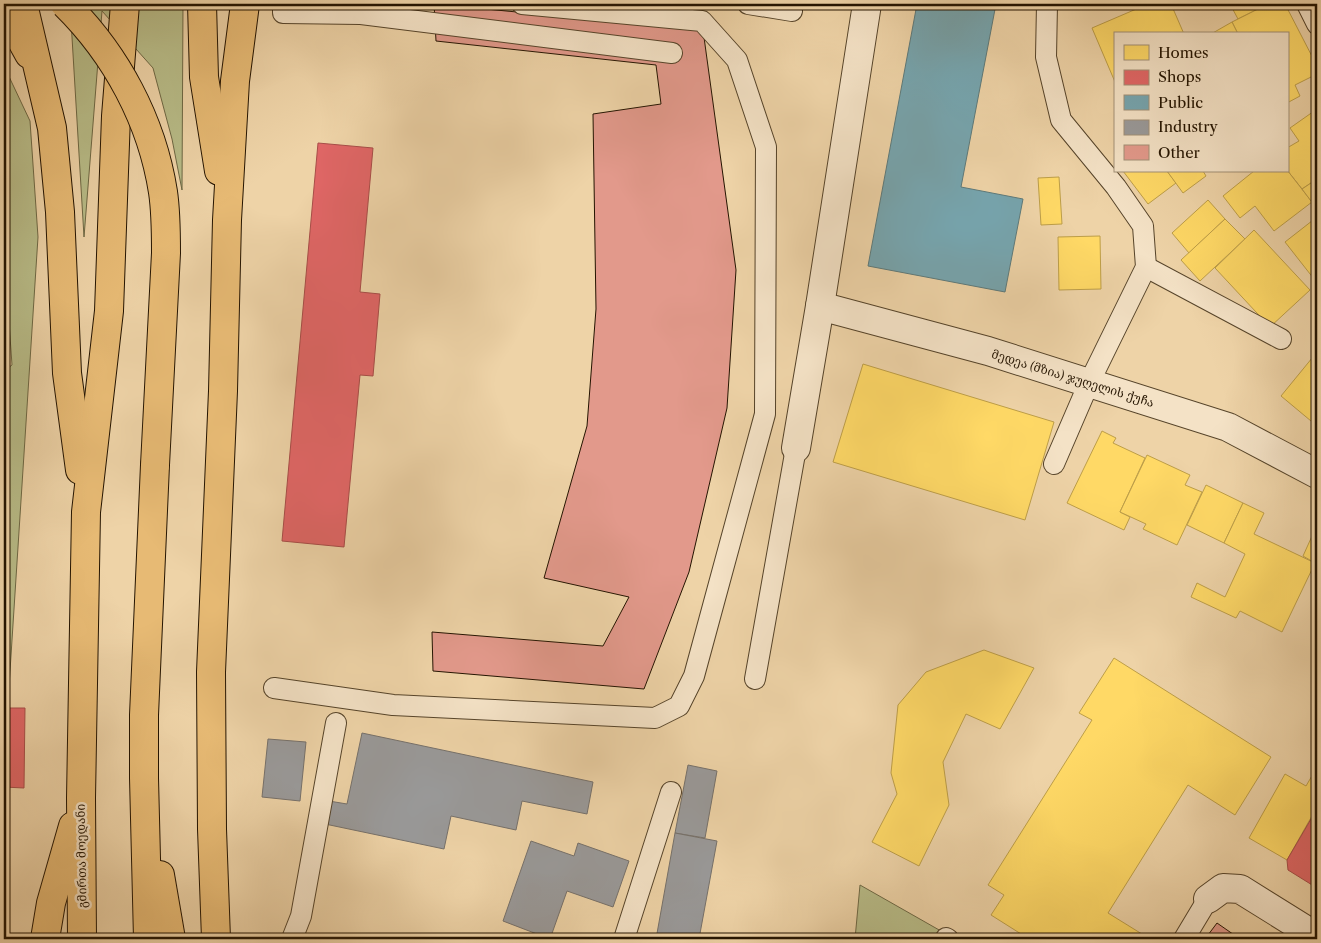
<svg xmlns="http://www.w3.org/2000/svg" width="1321" height="943" viewBox="0 0 1321 943" font-family="'Libre Caslon Text','Noto Serif Georgian',serif">
	<rect width="100%" height="100%" fill="#eed3a7"/>
	<filter id="stains"><feTurbulence type="fractalNoise" baseFrequency=".004" numOctaves="4"/><feColorMatrix values="0 0 0 0 .2 0 0 0 0 .09 0 0 0 0 .02 0 0 0 .5 -.17"/></filter>
	<radialGradient id="worn" r=".72"><stop offset=".6" stop-color="#630" stop-opacity="0"/><stop offset="1" stop-color="#630" stop-opacity=".3"/></radialGradient>
	<g fill="#b8bc88" stroke="#6e6844">
		<path d="M70 4H183L182 190 172 139 153 68 102 11 84 237Z"/>
		<path d="M4 66 30 121 38 237 4 764V371L12 365 4 250Z"/>
		<path d="M860 885 955 939H855Z"/>
	</g>
	<g fill="#ffd966" stroke="#bd9e48">
		<path d="M1148 4H1171L1184 34H1115V82L1092 28Z"/>
		<path d="M1230 4H1268L1238 19Z"/>
		<path d="M1268 4H1285L1317 66V74L1295 85 1300 96 1287 103V34H1238L1232 22Z"/>
		<path d="M1232 22 1238 34H1211Z"/>
		<path d="M1317 109V179L1302 189 1287 170V148L1299 141 1290 128Z"/>
		<path d="M1287 170 1312 202 1274 231 1255 206 1240 218 1223 196 1254 171H1287Z"/>
		<path d="M1123 171H1167L1176 183 1148 204Z"/>
		<path d="M1167 171H1203L1206 176 1183 193Z"/>
		<path d="M1059 177 1062 224 1041 225 1038 178Z"/>
		<path d="M1317 179V209L1302 189Z"/>
		<path d="M1208 200 1225 219 1189 253 1172 233Z"/>
		<path d="M1317 217V276L1314 279 1285 242Z"/>
		<path d="M1225 219 1245 239 1200 281 1181 260Z"/>
		<path d="M1254 230 1310 290 1270 327 1215 268Z"/>
		<path d="M1100 236 1101 289 1059 290 1058 237Z"/>
		<path d="M1317 352V426L1281 396Z"/>
		<path d="M863 364 1054 422 1025 520 833 462Z"/>
		<path d="M1102 431 1116 438 1113 443 1145 458 1120 512 1130 517 1124 530 1067 503Z"/>
		<path d="M1147 455 1190 475 1185 485 1202 492 1177 545 1143 529 1146 524 1120 512Z"/>
		<path d="M1206 485 1243 503 1224 543 1187 525Z"/>
		<path d="M1243 503 1264 513 1254 534 1315 563 1282 632 1240 611 1236 618 1191 597 1197 583 1225 597 1245 554 1224 543Z"/>
		<path d="M1317 525V569L1313 567 1315 563 1303 556Z"/>
		<path d="M984 650 1034 668 1000 729 966 714 943 762 949 805 919 866 872 842 897 794 891 773 898 705 926 672Z"/>
		<path d="M1114 658 1271 757 1235 815 1188 785 1108 913 1150 939H1029L991 915 1004 895 988 885 1092 720 1079 713Z"/>
		<path d="M1285 774 1306 786 1313 774 1317 777V807L1287 860 1249 838Z"/>
	</g>
	<g fill="#e06666" stroke="#a84d48">
		<path d="M318 143 373 148 360 292 380 294 373 376 360 375 344 547 282 541Z"/>
		<path d="M4 708H25L24 788 4 787Z"/>
		<path d="M1311 819 1317 822V888L1288 870 1287 860Z"/>
	</g>
	<path fill="#76a5af" stroke="#5d7a7b" d="M917 4H996L961 187 1023 199 1005 292 868 266Z"/>
	<g fill="#999" stroke="#76716b">
		<path d="M362 733 593 782 587 814 522 801 516 830 451 816 444 849 325 824 329 801 347 804Z"/>
		<path d="M268 739 306 742 300 801 262 797Z"/>
		<path d="M688 765 717 771 705 838 675 833Z"/>
		<path d="M675 833 717 841 699 939H656Z"/>
		<path d="M531 841 574 856 578 843 629 861 613 907 567 891 550 939 503 921Z"/>
	</g>
	<g fill="#e2998b" stroke="#241401">
		<path d="M434 4 703 30 736 270 727 408 689 572 644 689 433 671 432 632 603 646 629 597 544 578 587 426 596 309 593 114 661 104 656 65 436 41Z"/>
		<path d="M1217 923 1240 939H1205Z"/>
	</g>
	<g fill="none" stroke-linecap="round" stroke-linejoin="round">
		<defs>
			<g id="service">
				<path d="M283 4V13L361 14 372 10"/>
				<path d="M748 4 792 11"/>
				<path d="M1047 4 1046 57 1061 120 1116 187 1143 226 1146 267 1089 383 1054 464"/>
				<path d="M1307 4 1317 24"/>
				<path d="M361 14 672 53"/>
				<path d="M1146 267 1281 339"/>
				<path d="M755 679 796 448"/>
				<path d="M274 688 393 705 655 718 679 706 694 676 765 414 766 147 737 60 702 21 522 4"/>
				<path d="M946 938 948 939"/>
				<path d="M292 939 301 916 336 723"/>
				<path d="M624 939 671 792"/>
				<path d="M1184 939 1208 899"/>
			</g>
			<g id="minor">
				<path d="M820 306 988 351 1228 427 1317 474"/>
				<path d="M796 448 820 306 867 4"/>
				<path d="M1208 899 1223 888 1240 889 1317 937"/>
			</g>
			<g id="primary">
				<path d="M23 4 52 128 60 212 67 373 80 470"/>
				<path d="M202 4 204 77 219 171"/>
				<path d="M4 19 18 34 29 54"/>
				<path d="M160 875 171 939"/>
				<path d="M45 939 51 903 73 826"/>
				<path d="M82 939 81 798 86 512 109 311 116 116 125 4"/>
				<path d="M148 939 144 778V715L155 465"/>
				<path d="M216 939 212 829 211 672 223 391 227 220 235 81 245 4"/>
			</g>
		</defs>
		<use href="#service" stroke="#56442a" stroke-width="22"/>
		<use href="#minor" stroke="#56442a" stroke-width="30"/>
		<use href="#primary" stroke="#241401" stroke-width="30"/>
		<use href="#service" stroke="#f4e2c6" stroke-width="20"/>
		<use href="#minor" stroke="#f4e2c6" stroke-width="28"/>
		<use href="#primary" stroke="#e7ba74" stroke-width="28"/>
		<defs>
			<path id="primary-bridge" d="M65 4C116 54 152 121 163 192 166 212 166 233 166 253L155 465"/>
		</defs>
		<use href="#primary-bridge" stroke="#241401" stroke-width="30" stroke-linecap="butt"/>
		<use href="#primary-bridge" stroke="#e7ba74" stroke-width="28"/>
	</g>
	<g text-anchor="middle" dominant-baseline="central" stroke-width="5" stroke-linejoin="round" paint-order="stroke">
		<g font-size="12" fill="#241401" stroke="#f4e2c6">
			<text transform="translate(1073 378) rotate(17)">მედეა (მზია) ჯუღელის ქუჩა</text>
			<text transform="translate(81 856) rotate(-91)">გმირთა მოედანი</text>
		</g>
	</g>
	<rect width="1321" height="943" fill="none" stroke="#eed3a7" stroke-width="20"/>
	<rect x="5" y="5" width="1311" height="933" fill="none" stroke="#241401" stroke-width="2.5"/>
	<rect x="10" y="10" width="1301" height="923" fill="none" stroke="#241401"/>
	<rect x="1114" y="32" width="175" height="140" fill="#f4e2c6" stroke="#a19077"/>
	<rect x="1124" y="45" width="25" height="15" fill="#ffd966" stroke="#a19077"/>
	<text x="1158" y="58" font-size="15" fill="#241401">Homes</text>
	<rect x="1124" y="70" width="25" height="15" fill="#e06666" stroke="#a19077"/>
	<text x="1158" y="82" font-size="15" fill="#241401">Shops</text>
	<rect x="1124" y="95" width="25" height="15" fill="#76a5af" stroke="#a19077"/>
	<text x="1158" y="108" font-size="15" fill="#241401">Public</text>
	<rect x="1124" y="120" width="25" height="15" fill="#999999" stroke="#a19077"/>
	<text x="1158" y="132" font-size="15" fill="#241401">Industry</text>
	<rect x="1124" y="145" width="25" height="15" fill="#e2998b" stroke="#a19077"/>
	<text x="1158" y="158" font-size="15" fill="#241401">Other</text>
	<rect width="100%" height="100%" filter="url(#stains)"/>
	<rect width="100%" height="100%" fill="url(#worn)"/>
</svg>
